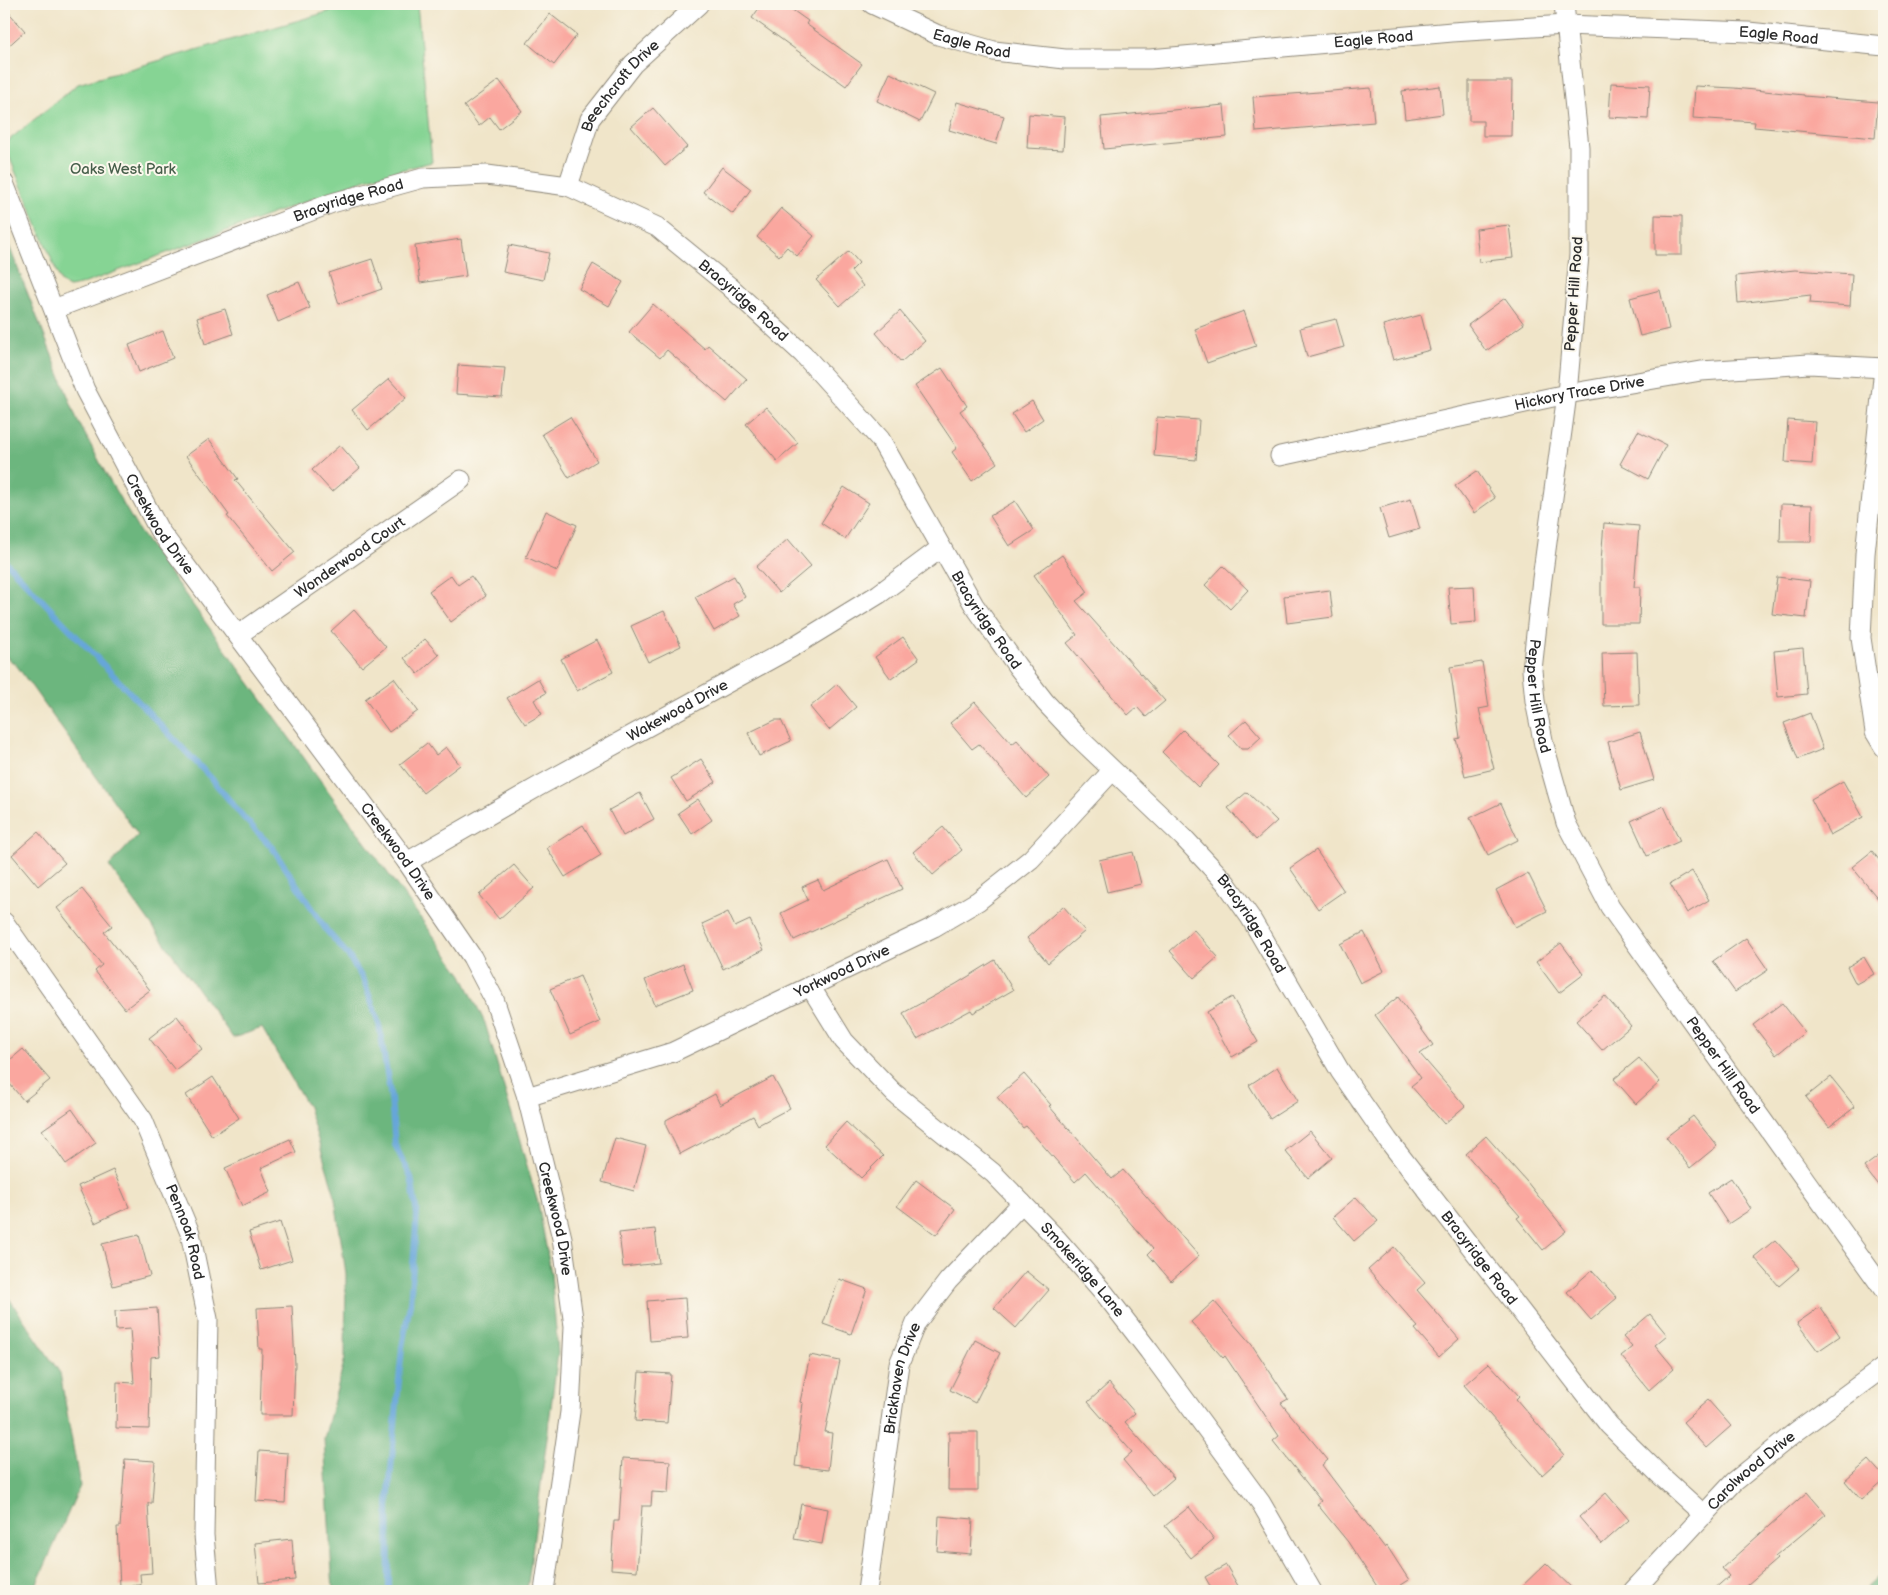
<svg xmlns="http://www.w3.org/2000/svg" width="1888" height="1595" viewBox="0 0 1888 1595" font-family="'Balsamiq Sans',sans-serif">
	<rect width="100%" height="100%" fill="#fbf7ec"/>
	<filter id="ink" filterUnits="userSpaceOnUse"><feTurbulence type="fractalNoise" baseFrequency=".02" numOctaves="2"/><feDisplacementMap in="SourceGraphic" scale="10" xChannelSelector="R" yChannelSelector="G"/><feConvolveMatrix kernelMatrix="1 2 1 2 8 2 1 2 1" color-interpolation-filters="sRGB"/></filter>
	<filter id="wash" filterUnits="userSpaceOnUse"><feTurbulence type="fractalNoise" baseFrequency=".0096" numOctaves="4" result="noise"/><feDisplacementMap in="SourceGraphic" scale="20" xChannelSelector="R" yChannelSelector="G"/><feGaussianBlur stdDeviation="1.12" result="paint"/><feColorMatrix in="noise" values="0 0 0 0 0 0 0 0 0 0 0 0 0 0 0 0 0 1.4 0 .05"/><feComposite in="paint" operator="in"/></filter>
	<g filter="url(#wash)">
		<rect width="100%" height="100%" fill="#f0e5c9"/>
		<path fill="#86d494" stroke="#588060" d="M355 4H417L432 162 369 178 80 285 69 287 61 282 4 144 78 84Z"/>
		<g fill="#6cb67e" stroke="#4c7054">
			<path d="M4 233 77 419 107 476 139 531 462 975 485 1023 538 1203 551 1273 558 1353 527 1591H333L324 1439 345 1358 346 1274 334 1192 308 1107 262 1028 233 1038 109 866 138 835 17 666 4 655Z"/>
			<path d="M4 1291 60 1373 80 1486 35 1588 36 1591H4Z"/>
			<path d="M1884 1572V1591H1863Z"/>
		</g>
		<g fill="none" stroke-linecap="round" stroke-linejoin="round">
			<path stroke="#66a6d9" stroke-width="6" d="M4 560 211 778 244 818 272 847 327 931 348 955 364 981 379 1024 391 1099 395 1145 411 1177 417 1214 410 1304 402 1347 388 1503 389 1591"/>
		</g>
		<g id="blocks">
			<g fill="#faa79f">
				<path d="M762 4H784L808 21 806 24 862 64 846 86 752 18Z"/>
				<path d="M4 7 25 31 4 50Z"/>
				<path d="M550 14 577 35 554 65 527 43Z"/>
				<path d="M890 73 934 94 920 122 877 101Z"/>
				<path d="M499 80 522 111 499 129 490 117 479 126 464 106Z"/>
				<path d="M1469 81H1512L1511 136H1483V121H1469Z"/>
				<path d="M1611 83 1650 85 1648 119 1609 117Z"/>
				<path d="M1440 86 1443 114 1405 119 1402 91Z"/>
				<path d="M1695 86 1734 88 1804 95V96L1878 102 1875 138 1754 127 1755 122 1693 118Z"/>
				<path d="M1371 88 1374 122 1256 132 1253 97Z"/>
				<path d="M957 102 1004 116 996 144 949 130Z"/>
				<path d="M1224 105 1227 137 1104 149 1101 117Z"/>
				<path d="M653 108 687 147 665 166 631 127Z"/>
				<path d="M1029 114 1065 117 1063 150 1027 148Z"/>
				<path d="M722 167 751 189 733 214 703 192Z"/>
				<path d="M781 208 814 236 797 256 787 247 779 256 757 237Z"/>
				<path d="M1655 215 1682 216V255H1655Z"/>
				<path d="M1509 225 1513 258 1479 262 1476 229Z"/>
				<path d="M461 239 466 276 420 283 415 246Z"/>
				<path d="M509 245 549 253 543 280 503 272Z"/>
				<path d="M849 251 859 263 851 271 863 286 840 306 816 280Z"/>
				<path d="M372 259 382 289 339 304 329 273Z"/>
				<path d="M593 264 623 282 609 306 579 289Z"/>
				<path d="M1795 270 1852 274 1850 306 1810 303 1811 295 1738 303 1736 276Z"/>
				<path d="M299 282 310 308 278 322 267 295Z"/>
				<path d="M1660 290 1669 329 1640 336 1630 298Z"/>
				<path d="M1505 298 1524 324 1486 351 1468 325Z"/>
				<path d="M653 304 705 349 708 345 747 379 727 402 667 350 660 358 629 332Z"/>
				<path d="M225 309 233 334 205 344 197 318Z"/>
				<path d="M900 311 925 341 901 362 876 333Z"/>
				<path d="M1244 311 1256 346 1207 363 1195 329Z"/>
				<path d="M1421 315 1430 350 1393 360 1383 325Z"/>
				<path d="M1336 319 1344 347 1307 357 1300 328Z"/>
				<path d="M163 331 173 358 139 372 129 345Z"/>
				<path d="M458 365 505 368 502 397 456 394Z"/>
				<path d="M942 368 967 406 960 411 997 463 972 481 952 452 957 448 915 386Z"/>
				<path d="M389 379 406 398 368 430 352 410Z"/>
				<path d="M1032 401 1043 419 1024 432 1012 414Z"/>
				<path d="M766 407 798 443 777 461 746 424Z"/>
				<path d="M570 417 597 461 569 478 542 434Z"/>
				<path d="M1157 417 1199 420 1196 460 1154 456Z"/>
				<path d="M1788 420 1815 422 1812 464 1785 462Z"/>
				<path d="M1638 431 1666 445 1648 479 1620 464Z"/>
				<path d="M209 439 238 479 235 480 295 552 272 571 227 516 229 515 186 456Z"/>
				<path d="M340 445 360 468 332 492 312 470Z"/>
				<path d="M1477 471 1495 498 1474 513 1455 486Z"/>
				<path d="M844 487 869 503 845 539 821 523Z"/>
				<path d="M1411 499 1420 529 1389 538 1380 508Z"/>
				<path d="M1015 501 1034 530 1009 546 990 516Z"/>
				<path d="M1781 504 1812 505 1811 542H1780Z"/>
				<path d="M546 511 577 525 557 571 526 557Z"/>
				<path d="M1604 523 1639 526 1634 587H1640L1639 624H1601V561Z"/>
				<path d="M788 539 811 566 779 593 756 567Z"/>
				<path d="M1062 555 1088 592 1076 601 1165 701 1146 717 1137 707 1128 715 1067 643 1077 635 1034 575Z"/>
				<path d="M1223 566 1248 590 1230 609 1205 585Z"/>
				<path d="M451 575 458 585 471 576 486 596 451 622 429 591Z"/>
				<path d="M734 576 745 597 733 604 740 616 714 631 695 597Z"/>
				<path d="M1777 577 1810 581 1806 618 1772 614Z"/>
				<path d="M1474 586 1476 622 1451 624 1448 587Z"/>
				<path d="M1330 590 1333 617 1287 623 1284 596Z"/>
				<path d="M354 610 386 647 362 667 331 631Z"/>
				<path d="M664 611 681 646 648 662 631 626Z"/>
				<path d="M903 637 919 659 891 679 875 657Z"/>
				<path d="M425 639 439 655 418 674 404 658Z"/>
				<path d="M597 640 613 672 577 691 561 659Z"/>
				<path d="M1803 648 1807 694 1778 697 1774 651Z"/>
				<path d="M1637 652 1639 705 1604 706 1602 653Z"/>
				<path d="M1482 662 1489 707 1479 709 1494 769 1465 776 1456 739 1460 738 1450 667Z"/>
				<path d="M394 678 418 711 389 732 365 699Z"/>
				<path d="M538 679 546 693 534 700 542 714 525 724 507 698Z"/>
				<path d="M837 684 856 707 829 730 810 707Z"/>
				<path d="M975 702 1012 744 1017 740 1049 777 1026 798 979 744 972 749 950 723Z"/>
				<path d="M1810 713 1823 749 1798 759 1784 723Z"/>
				<path d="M775 720H781L791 741 759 756 748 733Z"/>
				<path d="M1246 720 1261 737 1248 749H1241L1229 735Z"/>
				<path d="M1183 730 1219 765 1198 787 1162 752Z"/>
				<path d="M1640 732 1654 780 1621 790 1608 742Z"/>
				<path d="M427 743 436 755 446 747 460 765 423 793 400 764Z"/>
				<path d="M701 759 716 782 686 801 671 778Z"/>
				<path d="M1843 781 1863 817 1830 835 1811 799Z"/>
				<path d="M1247 792 1277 821 1256 840 1228 808Z"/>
				<path d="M640 793 654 819 623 836 609 810Z"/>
				<path d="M698 799 712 820 692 834 678 813Z"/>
				<path d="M1501 803 1518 840 1488 855 1470 818Z"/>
				<path d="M1664 806 1680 841 1647 856 1631 821Z"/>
				<path d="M583 825 601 855 565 877 547 848Z"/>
				<path d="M943 827 962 850 933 875 913 852Z"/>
				<path d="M38 832 65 863 38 886 12 855Z"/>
				<path d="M1316 850 1344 891 1318 909 1290 868Z"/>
				<path d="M1872 851 1884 866V906L1852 867Z"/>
				<path d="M1133 852 1141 884 1107 892 1099 860Z"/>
				<path d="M888 859 902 889 794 940 781 913 808 900 802 887 818 880 823 890Z"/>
				<path d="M514 865 534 888 499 919 479 895Z"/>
				<path d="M1692 871 1709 900 1687 913 1670 884Z"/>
				<path d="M1528 873 1547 911 1515 927 1496 890Z"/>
				<path d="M82 889 112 926 104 932 150 990 125 1009 95 971 102 965 57 908Z"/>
				<path d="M1063 906 1085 931 1048 963 1027 938Z"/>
				<path d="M728 912 735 927 750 920 764 950 723 969 702 924Z"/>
				<path d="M1194 930 1218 957 1194 978 1170 951Z"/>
				<path d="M1364 932 1384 971 1360 983 1340 944Z"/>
				<path d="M1746 938 1768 970 1735 992 1713 961Z"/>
				<path d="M1561 943 1584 974 1559 993 1536 962Z"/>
				<path d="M1864 957 1874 974 1856 984 1847 967Z"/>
				<path d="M995 960 1013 990 973 1013 971 1010 917 1039 903 1013 956 984Z"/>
				<path d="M683 964 693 990 655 1005 645 980Z"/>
				<path d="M580 976 600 1022 570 1035 550 989Z"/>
				<path d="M1605 996 1631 1026 1602 1050 1576 1021Z"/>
				<path d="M1232 997 1258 1042 1232 1057 1207 1012Z"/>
				<path d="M1398 997 1433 1045 1420 1054 1465 1106 1444 1124 1411 1086 1421 1078 1375 1015Z"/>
				<path d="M1782 1003 1805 1032 1776 1055 1753 1025Z"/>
				<path d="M177 1016 202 1049 175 1070 149 1038Z"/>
				<path d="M23 1049 50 1080 24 1101 4 1077V1065Z"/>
				<path d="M1639 1058 1660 1082 1636 1104 1614 1079Z"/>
				<path d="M1277 1067 1298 1101 1270 1119 1249 1085Z"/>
				<path d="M1024 1074 1051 1105 1049 1106 1112 1179 1123 1170 1199 1256 1171 1281 1148 1254 1153 1249 1086 1172 1075 1182 1026 1126 1023 1128 997 1097Z"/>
				<path d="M213 1077 239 1118 212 1136 186 1095Z"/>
				<path d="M773 1077 790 1108 758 1125 753 1116 680 1154 666 1126V1120L715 1094 720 1105Z"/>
				<path d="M1831 1077 1855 1107 1829 1127 1806 1097Z"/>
				<path d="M72 1109 96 1143 66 1164 42 1130Z"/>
				<path d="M1693 1116 1717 1146 1690 1168 1666 1137Z"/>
				<path d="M846 1122 883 1156 861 1178 825 1145Z"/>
				<path d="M1310 1131 1332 1158 1308 1178 1285 1151Z"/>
				<path d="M1486 1136 1527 1182 1566 1231 1543 1250 1517 1218 1520 1216 1466 1154Z"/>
				<path d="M615 1138 646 1146 634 1191 602 1182Z"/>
				<path d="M290 1139 296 1152 261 1168 271 1192 242 1206 225 1168Z"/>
				<path d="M1884 1152V1193L1864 1167Z"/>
				<path d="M113 1170 129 1207 95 1223 78 1186Z"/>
				<path d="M1731 1178 1751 1209 1728 1224 1708 1193Z"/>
				<path d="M916 1180 955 1209 936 1235 897 1206Z"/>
				<path d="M1356 1197 1378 1221 1354 1241 1333 1217Z"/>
				<path d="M280 1222 292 1260 261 1270 249 1232Z"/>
				<path d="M655 1229 659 1263 623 1267 619 1233Z"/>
				<path d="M139 1235 150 1276 113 1286 102 1244Z"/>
				<path d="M1775 1240 1800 1268 1779 1286 1754 1257Z"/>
				<path d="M1394 1247 1425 1283 1417 1290 1459 1339 1439 1357 1415 1329 1418 1327 1368 1270Z"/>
				<path d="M1592 1270 1617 1298 1591 1320 1567 1292Z"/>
				<path d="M1026 1271 1049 1290 1016 1328 994 1308Z"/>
				<path d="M839 1279 867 1289 851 1334 823 1324Z"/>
				<path d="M685 1298 688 1338 650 1341 647 1301Z"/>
				<path d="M1214 1301 1252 1345 1288 1399 1281 1403 1328 1460 1322 1465 1385 1548 1387 1546 1409 1580 1392 1591H1380L1348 1542 1317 1504 1321 1501 1273 1441 1279 1436 1225 1356 1223 1358 1191 1322Z"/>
				<path d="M292 1306 295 1364 293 1415H260L262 1349H259L257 1308Z"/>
				<path d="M1820 1307 1840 1336 1818 1351 1797 1323Z"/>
				<path d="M157 1308 160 1356 151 1357 149 1429 116 1428 117 1382 134 1383 130 1329 116 1330 115 1311Z"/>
				<path d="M1650 1314 1667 1335 1655 1345 1674 1368 1649 1390 1621 1356 1632 1347 1623 1337Z"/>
				<path d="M975 1340 1000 1353 975 1403 950 1390Z"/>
				<path d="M810 1355 840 1361 825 1432 832 1433 828 1470 795 1466 803 1403 800 1402Z"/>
				<path d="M1489 1363 1519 1396 1516 1399 1564 1455 1542 1475 1464 1385Z"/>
				<path d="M639 1372 671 1374 667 1423 635 1421Z"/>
				<path d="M1109 1383 1135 1413 1125 1422 1174 1478 1153 1496 1123 1460 1132 1452 1088 1402Z"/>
				<path d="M1708 1400 1731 1426 1706 1448 1683 1422Z"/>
				<path d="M949 1432H978V1490H948Z"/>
				<path d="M259 1451 288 1453 285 1503 256 1501Z"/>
				<path d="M623 1458 670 1461 668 1493 652 1492 651 1506H642L637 1571 611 1569 614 1521H619Z"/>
				<path d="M125 1459 155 1461 152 1503H148L152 1573 140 1574 141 1585 120 1586 117 1527H120Z"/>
				<path d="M1869 1460 1884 1477V1480L1861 1500 1845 1481Z"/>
				<path d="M1807 1492 1826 1514 1775 1557 1777 1559 1740 1591H1712L1729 1576 1722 1568Z"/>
				<path d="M1606 1493 1629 1520 1602 1544 1579 1517Z"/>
				<path d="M801 1504 828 1509 822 1544 794 1539Z"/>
				<path d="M1189 1507 1214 1539 1191 1558 1165 1526Z"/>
				<path d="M939 1516 973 1519 971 1554 937 1551Z"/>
				<path d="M292 1539 295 1580 259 1583 255 1543Z"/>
				<path d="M1546 1563 1575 1591H1517Z"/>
				<path d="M1226 1565 1241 1591H1213L1205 1577Z"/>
			</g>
		</g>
	</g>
	<g filter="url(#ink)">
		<use href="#blocks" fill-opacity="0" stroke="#8e887a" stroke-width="1"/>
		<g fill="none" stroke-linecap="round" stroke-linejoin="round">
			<defs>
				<g id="street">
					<path id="s1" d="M872 4 938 35 994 51 1065 59H1150L1452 32 1565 25 1748 32 1884 46"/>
					<path id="s2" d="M1564 4 1579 147V255L1567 394 1542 579 1532 670 1535 701 1544 745 1566 823 1610 907 1884 1290"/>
					<path id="s3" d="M4 183 85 390 159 530 407 862 472 957 494 999 527 1097 562 1238 574 1326 570 1412 544 1591"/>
					<path id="s4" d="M568 186 590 119 633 64 699 4"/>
					<path id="s5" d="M54 309 332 203 423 178 487 175 568 186 657 227 729 286 803 354 880 439 974 605 1017 666 1045 702 1078 737 1183 837 1226 883 1250 917 1340 1071 1388 1140 1609 1425 1659 1474 1704 1515"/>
					<path d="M1884 368 1865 554 1861 638 1875 732 1884 747"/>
					<path id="s6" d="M1280 456 1567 394 1701 371 1809 364 1884 368"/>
					<path id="s7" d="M238 635 461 480"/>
					<path id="s8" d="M407 862 541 785 791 648 879 594 941 548"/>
					<path id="s9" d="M4 922 143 1120 190 1233 208 1319 204 1535 209 1591"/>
					<path id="s10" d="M810 986 844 1041 894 1093 993 1173 1056 1238 1105 1294 1149 1351 1261 1503 1312 1591"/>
					<path id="s11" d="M527 1097 673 1052 934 927 978 901 1031 859 1112 771"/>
					<path id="s12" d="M867 1591 899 1364 916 1323 948 1281 1022 1203"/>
					<path id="s13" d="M1633 1591 1734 1482 1797 1431 1884 1367"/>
				</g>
			</defs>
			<use href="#street" stroke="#8e887a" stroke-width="21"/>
			<use href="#street" stroke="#fff" stroke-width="19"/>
		</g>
	</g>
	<g text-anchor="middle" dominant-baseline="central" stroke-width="4" stroke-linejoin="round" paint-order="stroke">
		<g font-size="15" fill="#2b2b2b" stroke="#fbf7ec">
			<text stroke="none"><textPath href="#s1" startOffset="918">Eagle Road</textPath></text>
			<text stroke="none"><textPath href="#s1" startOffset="512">Eagle Road</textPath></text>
			<text stroke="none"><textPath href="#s1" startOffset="108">Eagle Road</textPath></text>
			<text stroke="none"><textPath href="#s4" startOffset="115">Beechcroft Drive</textPath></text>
			<text stroke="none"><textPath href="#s5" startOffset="314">Bracyridge Road</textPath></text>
			<text transform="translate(1574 294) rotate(-86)">Pepper Hill Road</text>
			<text stroke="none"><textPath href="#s5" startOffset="749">Bracyridge Road</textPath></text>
			<text stroke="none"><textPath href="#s6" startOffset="306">Hickory Trace Drive</textPath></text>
			<text stroke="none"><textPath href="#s3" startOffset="376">Creekwood Drive</textPath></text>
			<text stroke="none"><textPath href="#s7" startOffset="136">Wonderwood Court</textPath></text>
			<text stroke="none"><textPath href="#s5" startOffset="1154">Bracyridge Road</textPath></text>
			<text stroke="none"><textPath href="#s2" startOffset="696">Pepper Hill Road</textPath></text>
			<text stroke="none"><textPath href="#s8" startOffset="310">Wakewood Drive</textPath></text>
			<text stroke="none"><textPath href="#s3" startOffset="781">Creekwood Drive</textPath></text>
			<text stroke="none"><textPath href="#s5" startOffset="1559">Bracyridge Road</textPath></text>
			<text stroke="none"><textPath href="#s11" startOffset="340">Yorkwood Drive</textPath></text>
			<text stroke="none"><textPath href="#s2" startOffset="1116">Pepper Hill Road</textPath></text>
			<text stroke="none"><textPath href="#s3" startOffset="1186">Creekwood Drive</textPath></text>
			<text stroke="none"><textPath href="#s9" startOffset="362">Pennoak Road</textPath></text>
			<text stroke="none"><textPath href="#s5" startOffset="1964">Bracyridge Road</textPath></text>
			<text stroke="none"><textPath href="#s10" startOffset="396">Smokeridge Lane</textPath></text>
			<text stroke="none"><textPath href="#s12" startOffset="216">Brickhaven Drive</textPath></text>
			<text stroke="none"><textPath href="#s13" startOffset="169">Carolwood Drive</textPath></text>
		</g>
		<g font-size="15" fill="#465e4a" stroke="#fbf7ec">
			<text x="123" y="169">Oaks West Park</text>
		</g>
	</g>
	<rect width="1888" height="1595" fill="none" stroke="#fbf7ec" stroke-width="20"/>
</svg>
